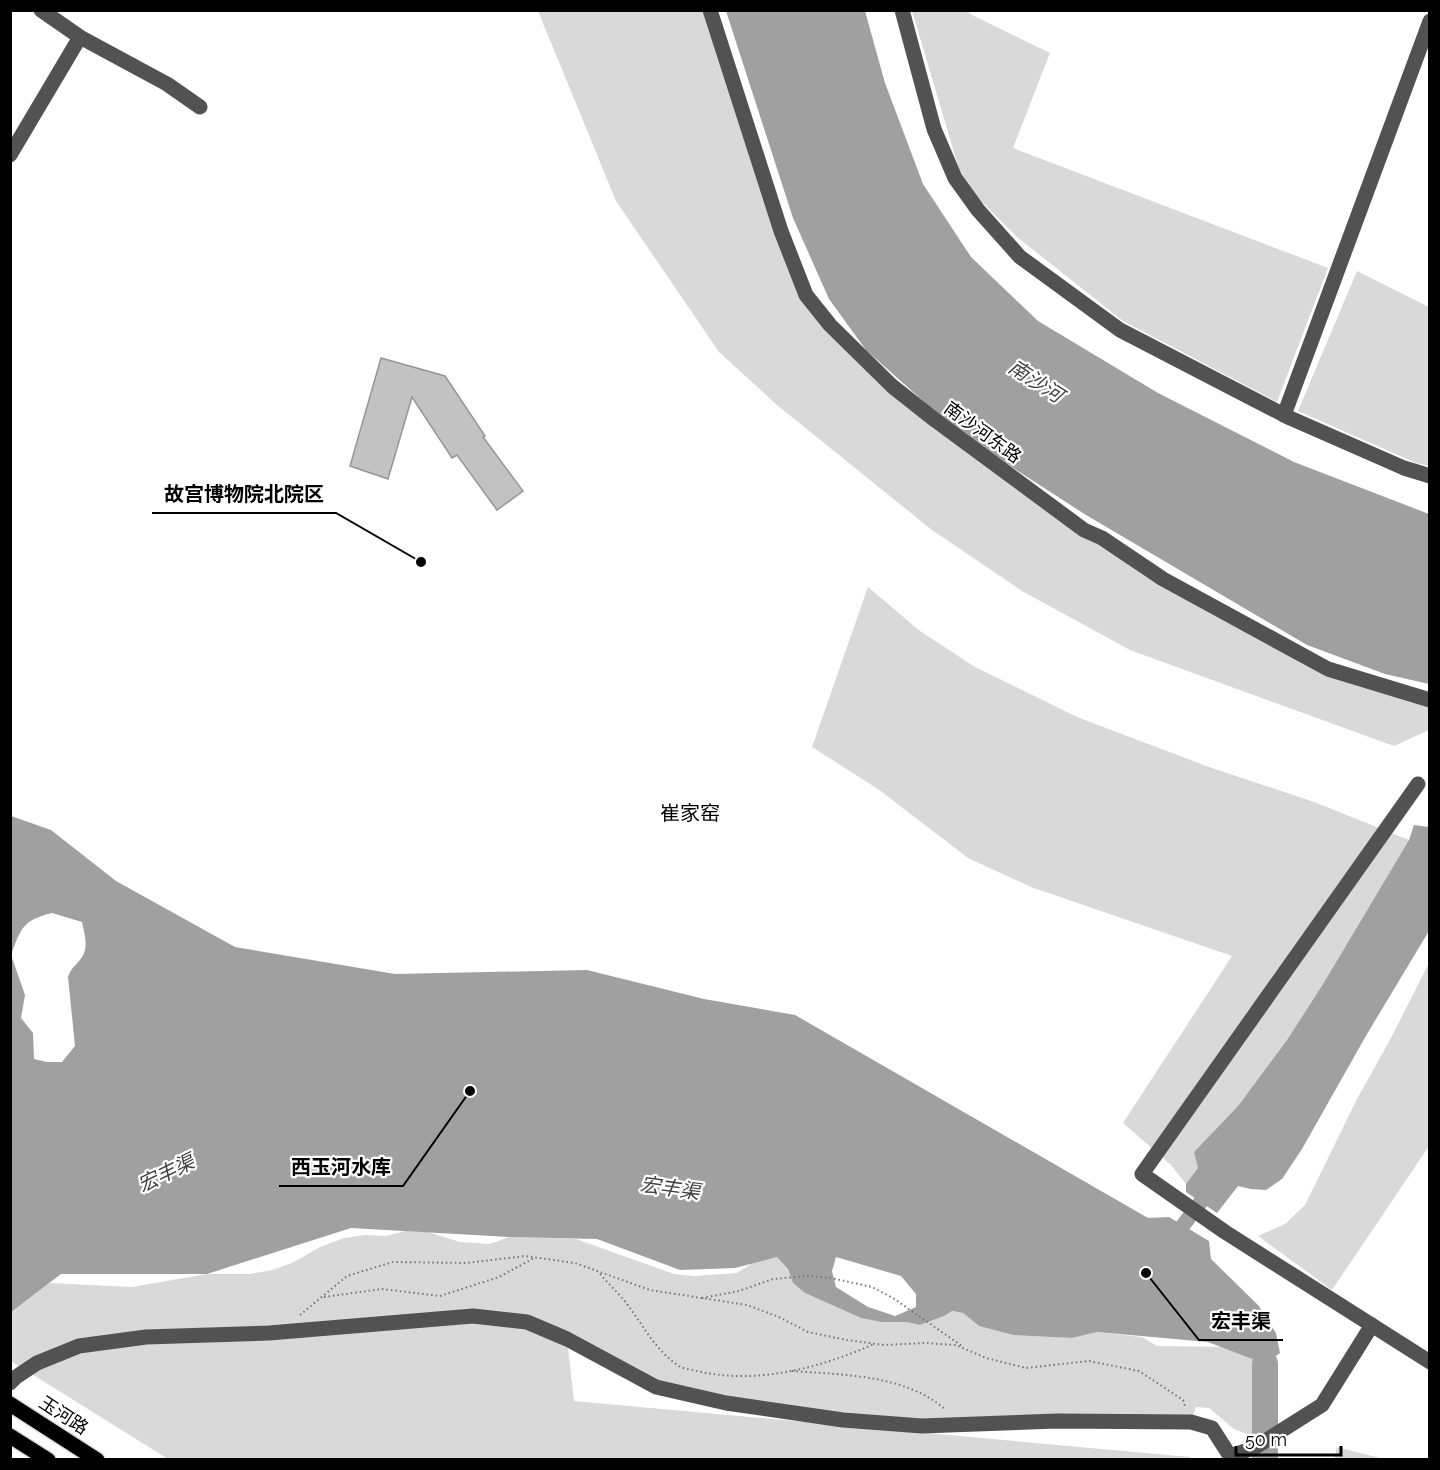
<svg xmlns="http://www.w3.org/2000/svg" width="1440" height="1470" viewBox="0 0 1440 1470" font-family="Raleway,'Noto Sans SC',sans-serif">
	<rect width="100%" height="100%" fill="#fff"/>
	<g fill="#d9d9d9">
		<path d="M538 11H710L806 295 892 386 1084 530 1328 669 1429 700V730L1394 746 1130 650 1022 591 932 530 777 405 719 352 616 201Z"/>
		<path d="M912 11H968L970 14 1050 53 1013 148 1328 268 1277 402 1123 321 1017 237 977 197 959 169Z"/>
		<path d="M1357 271 1429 307V466L1416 463 1298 411Z"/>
		<path d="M868 587 920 631 975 667 1077 717 1209 767 1314 802 1409 840 1323 984 1287 1040 1238 1106 1194 1152 1199 1168 1186 1184 1171 1165 1123 1123 1232 956 1031 887 968 858 878 789 812 747Z"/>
		<path d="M1429 963V1146L1332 1290 1258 1236 1285 1224 1305 1205 1357 1099 1391 1038Z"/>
		<path d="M405 1231 428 1232 460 1242 490 1244 509 1237 576 1239 674 1274 694 1276 737 1273 753 1263 777 1256 788 1269 793 1283 805 1293 861 1318 881 1322H906L920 1325 944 1316 951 1311 963 1313 979 1326 1013 1335 1072 1338 1096 1332 1142 1337 1157 1346 1222 1347 1265 1364V1441L1234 1429 1209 1408 1196 1407 1191 1422 922 1426 656 1387 567 1339 574 1401 1190 1457V1460L168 1459 11 1361 10 1312 49 1283 132 1287 207 1274H249L273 1270 294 1262 320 1247 344 1238 365 1235 386 1236Z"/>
		<path d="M1337 1447 1384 1459H1334Z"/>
	</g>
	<g fill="#a0a0a0" fill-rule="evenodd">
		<path d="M726 11H865L885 83 923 184 971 257 1038 321 1158 393 1294 462 1429 514V684L1385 674 1307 645 1086 515 959 433 866 350 829 299 793 218Z"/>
		<path d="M11 816 51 830 116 881 235 947 395 974 587 970 704 999 795 1015 1148 1218 1169 1217 1209 1241 1211 1259 1259 1306 1276 1333 1280 1353 1265 1364 1208 1342 1097 1332 1072 1338 1013 1335 979 1326 963 1313 952 1311 944 1316 920 1325 906 1322H881L861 1318 805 1293 793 1283 788 1269 777 1257 735 1268 680 1270 597 1239 509 1237 351 1228 207 1274H61L11 1312ZM52 913 82 922C84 932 89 947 82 957 76 966 72 966 68 977L75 1046 62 1062H47L34 1059 33 1033 21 1018 25 995 11 955C21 928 23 920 52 913ZM836 1257 901 1276 916 1294V1307L895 1316 868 1307 836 1287 832 1271Z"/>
		<path d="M1414 825 1429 827V931L1367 1034 1302 1149 1282 1179 1266 1190 1251 1189 1238 1186 1217 1213 1186 1192V1184L1198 1168 1194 1152 1238 1106 1287 1040 1323 984 1409 840Z"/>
	</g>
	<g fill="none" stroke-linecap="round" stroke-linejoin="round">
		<path stroke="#a0a0a0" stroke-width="15" d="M1172 1240 1212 1187"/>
		<path stroke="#a0a0a0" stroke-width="26" d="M1265 1460V1364"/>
	</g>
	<path fill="#c2c2c2" stroke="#969696" stroke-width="1.5" d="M381 358 445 376 485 436 483 437 523 491 497 510 457 455 452 458 412 397 388 479 350 466Z"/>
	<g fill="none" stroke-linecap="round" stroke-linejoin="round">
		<defs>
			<g id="major">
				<path d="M10 1404 97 1460"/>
				<path d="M10 1436 48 1460"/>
			</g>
		</defs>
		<use href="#major" stroke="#dbdbdb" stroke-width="18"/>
		<g stroke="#747474" stroke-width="2" stroke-dasharray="1.5 3" stroke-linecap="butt">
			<path d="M600 1274C609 1284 619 1294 627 1304 643 1325 654 1348 676 1364 681 1369 690 1369 697 1371 756 1385 820 1368 874 1344"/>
			<path d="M324 1297 382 1289 440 1296 499 1277 534 1258"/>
			<path d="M702 1298 739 1291 773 1279 808 1276 831 1278 872 1287 893 1298 962 1346"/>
			<path d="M300 1315 347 1276 393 1262 466 1263 525 1256 575 1263 650 1290 747 1305 779 1317 808 1332 847 1340 884 1345 923 1343 956 1345 986 1358 1026 1368 1089 1361 1139 1371 1183 1400 1185 1406"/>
			<path d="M792 1371C843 1375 905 1374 946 1410"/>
		</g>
		<g stroke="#525252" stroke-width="15">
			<path d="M41 10 80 37 167 84 200 107"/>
			<path d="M710 10 781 231 806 295 830 325 892 386 935 420 1084 530 1102 538 1163 579 1328 669 1430 700"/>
			<path d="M902 10 934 129 955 178 978 210 1020 257 1120 330 1290 418 1404 468 1430 476"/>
			<path d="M10 155 80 37"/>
			<path d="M1284 415 1430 21"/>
			<path d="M1418 784 1142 1174 1225 1232 1430 1362"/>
			<path d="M10 1383 16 1377 37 1363 79 1346 146 1337 269 1333 473 1316 527 1322 567 1339 656 1387 726 1403 843 1420 922 1426 1057 1421 1191 1422 1212 1428 1230 1456 1254 1448 1322 1405 1372 1325"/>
		</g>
		<use href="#major" stroke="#000" stroke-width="15"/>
	</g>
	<g text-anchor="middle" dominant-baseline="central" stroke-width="4.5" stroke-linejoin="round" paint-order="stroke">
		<g font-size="18" fill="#000" stroke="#fff">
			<text transform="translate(983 432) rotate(36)">南沙河东路</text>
			<text transform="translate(64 1415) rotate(33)">玉河路</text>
		</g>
		<g font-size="20" font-style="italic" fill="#414141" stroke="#fff">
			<text transform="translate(1036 381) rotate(33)">南沙河</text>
			<text transform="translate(166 1173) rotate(-26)">宏丰渠</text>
			<text transform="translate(670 1188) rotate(8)">宏丰渠</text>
		</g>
		<g font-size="20" fill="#000" stroke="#fff">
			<text x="690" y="813">崔家窑</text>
		</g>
	</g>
	<path fill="none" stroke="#000" stroke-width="2" d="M421 562L336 513H152M470 1091L403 1186H279M1146 1273L1199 1340H1283"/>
	<g fill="#000" stroke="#fff" stroke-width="2">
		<circle cx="421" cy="562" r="6"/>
		<circle cx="470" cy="1091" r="6"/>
		<circle cx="1146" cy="1273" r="6"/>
	</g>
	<g font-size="20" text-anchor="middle" font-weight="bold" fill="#000" stroke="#fff" stroke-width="4.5" stroke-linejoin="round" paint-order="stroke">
		<text x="244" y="501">故宫博物院北院区</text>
		<text x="341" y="1174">西玉河水库</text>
		<text x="1241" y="1328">宏丰渠</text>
	</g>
	<rect width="1440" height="1470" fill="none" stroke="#000000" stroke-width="24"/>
	<path d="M1236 1446v9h105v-9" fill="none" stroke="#000000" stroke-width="3"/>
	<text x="1245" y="1446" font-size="18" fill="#000000" stroke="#ffffff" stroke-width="4.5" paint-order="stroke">50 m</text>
</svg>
